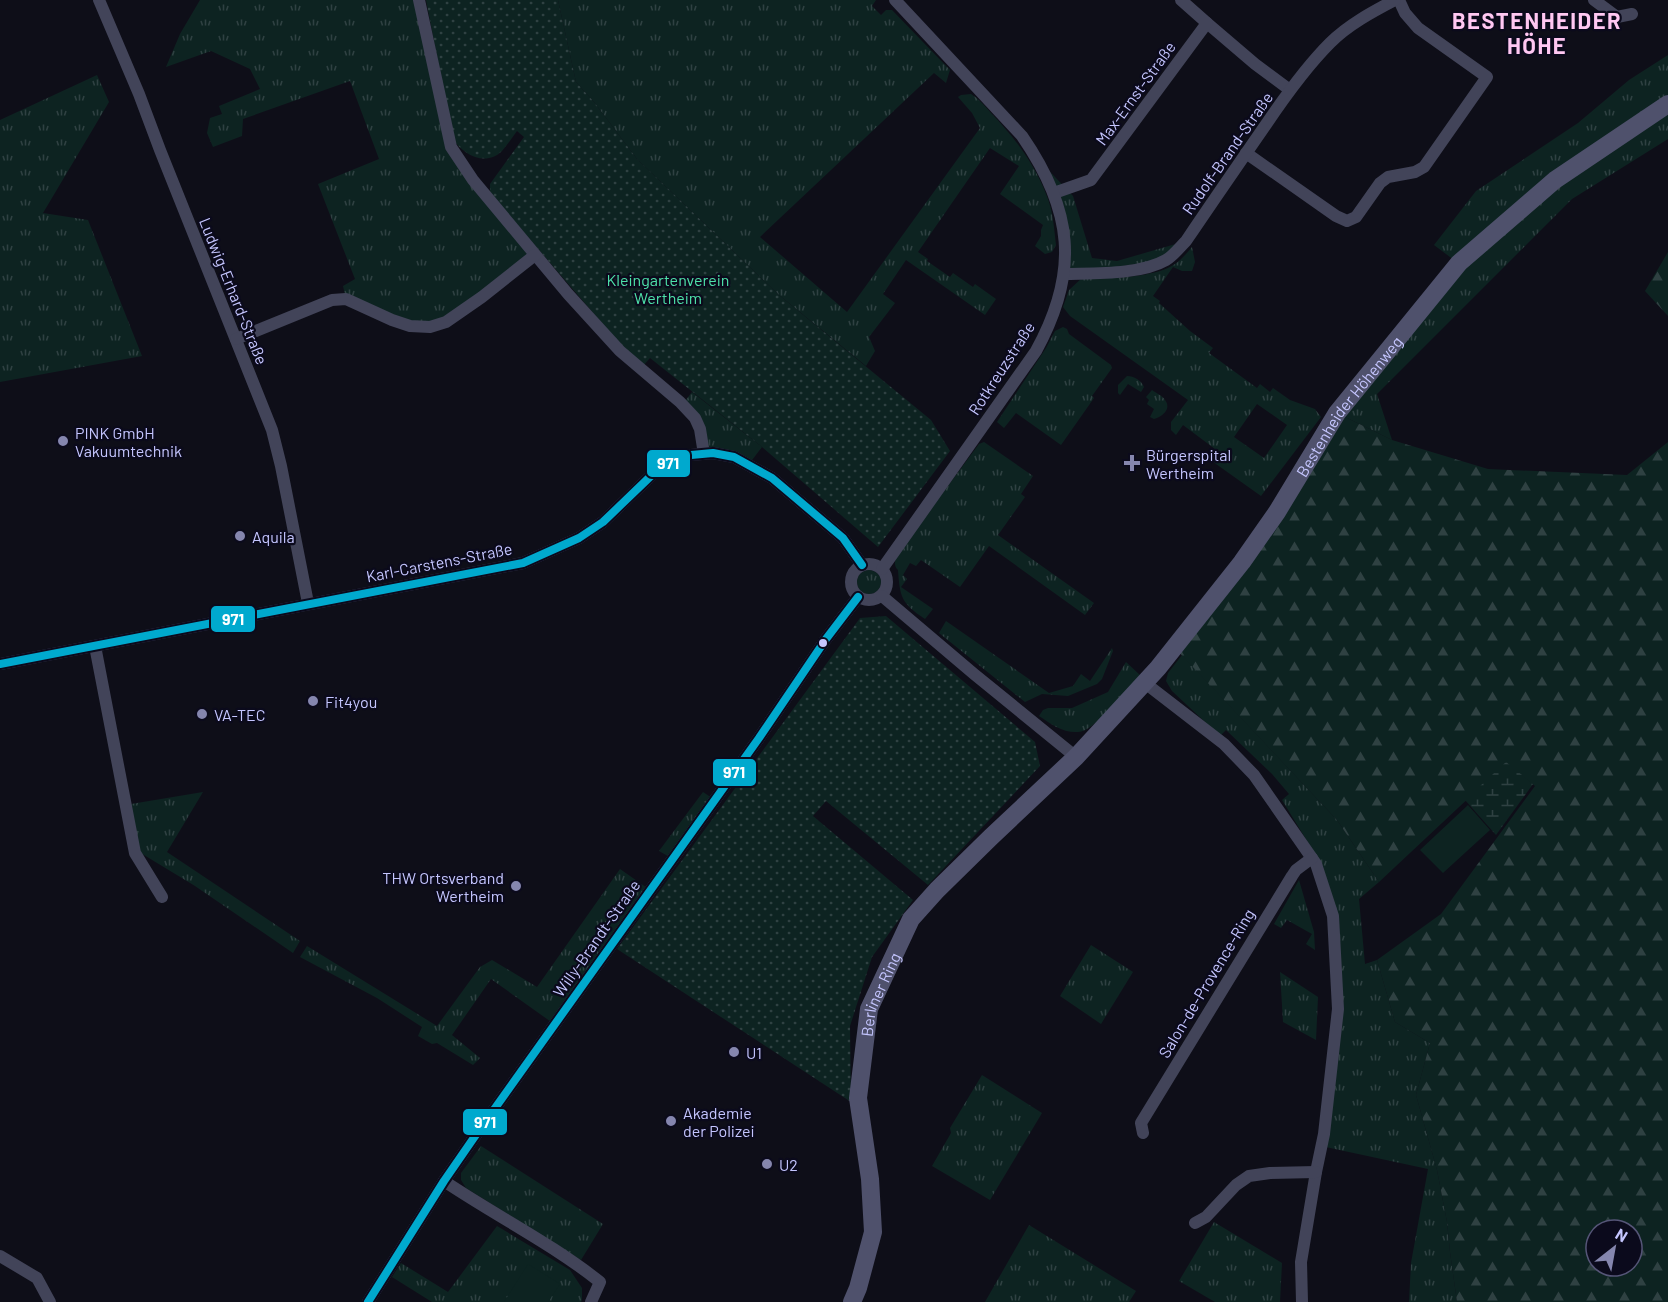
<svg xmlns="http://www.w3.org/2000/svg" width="1668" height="1302" viewBox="0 0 1668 1302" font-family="Barlow,sans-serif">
	<defs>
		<pattern id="grass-tufts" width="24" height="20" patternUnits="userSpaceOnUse" patternTransform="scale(1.5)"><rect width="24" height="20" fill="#0d2321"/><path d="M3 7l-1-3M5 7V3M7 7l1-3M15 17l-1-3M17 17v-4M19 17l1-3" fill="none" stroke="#2f4142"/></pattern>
		<pattern id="forest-firs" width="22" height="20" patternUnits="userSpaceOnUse" patternTransform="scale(1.5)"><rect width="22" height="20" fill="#0d2321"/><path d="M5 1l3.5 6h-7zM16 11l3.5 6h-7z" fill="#2f4142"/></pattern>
		<pattern id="wetland-marsh" width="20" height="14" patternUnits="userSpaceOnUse" patternTransform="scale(1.5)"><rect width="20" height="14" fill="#0d2321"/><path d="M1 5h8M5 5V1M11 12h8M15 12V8" fill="none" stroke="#2f4142"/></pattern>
		<pattern id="garden-dots" width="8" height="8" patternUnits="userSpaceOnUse" patternTransform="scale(1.5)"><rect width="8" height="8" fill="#0d2321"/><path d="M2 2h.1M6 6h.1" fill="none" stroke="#2f4142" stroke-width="1.8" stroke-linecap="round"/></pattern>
	</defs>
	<rect width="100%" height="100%" fill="#0e0e18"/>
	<g fill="url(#grass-tufts)" fill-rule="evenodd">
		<path d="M200 0H419L451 147 532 252 482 297 430 327 346 299 343 286 355 279 318 184 379 159 350 81 243 119 242 136 213 147 207 133 210 118 222 114 219 106 260 89 250 69 211 51 166 67 180 34Z"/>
		<path d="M558 0H876L872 6 881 15 886 10H892L950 70 946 83 934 73 760 237 847 312 980 128 972 113 958 97 961 95 971 94C979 99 985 106 991 113 1014 137 1034 163 1046 194 1053 210 1054 228 1056 245L1052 252 1045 254 1035 246 1041 236V230L1043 225 1000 194 1019 166 990 148 918 252 928 259 927 261 950 277 953 273 973 287 975 284 996 299 985 315 906 260 883 294 895 303 869 337 875 351 866 366 779 295 637 159 594 102 576 82Z"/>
		<path d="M1668 55V139L1572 199 1377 394 1392 440 1337 413 1458 263 1434 245 1476 191 1578 123 1629 80Z"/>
		<path d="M97 75 109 102 43 213 88 220 142 356 0 382V120Z"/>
		<path d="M1037 158 1073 196 1092 258 1117 261 1186 241 1166 260 1064 274V234Z"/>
		<path d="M1192 247 1195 262 1192 271H1182L1173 267 1153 296 1160 301 1159 303 1190 331 1213 348 1209 353 1257 388 1260 384 1270 392 1273 388 1290 400 1315 409 1321 417 1261 496 1209 459 1215 449 1183 425 1176 435 1171 430V422L1188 400 1070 316 1063 307 1069 290 1082 278C1106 279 1155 278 1175 264 1181 260 1187 253 1192 247ZM1257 404 1287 425 1264 458 1234 437Z"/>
		<path d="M1063 327 1067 329 1069 334 1111 365 1112 368 1092 396 1094 398 1061 445 1016 413 1004 428 997 422 1046 348 1055 331Z"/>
		<path d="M1127 376C1134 376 1141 380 1144 387L1141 392 1128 384 1120 395 1118 393V385Z"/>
		<path d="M1152 390C1156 393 1163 396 1165 400 1172 409 1162 417 1154 419L1150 417 1154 409 1147 404 1149 400 1146 397Z"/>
		<path d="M692 392 762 447 749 464 704 454 700 429 682 405Z"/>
		<path d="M984 442 1033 476 1021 494 1025 497 998 535 1094 603 1085 615 989 546 960 587 921 560 916 566 910 563 903 575 907 579 901 587 933 609 925 619C901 603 900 597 898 570 893 565 895 559 898 553L979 444Z"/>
		<circle cx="869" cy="582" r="12"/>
		<path d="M946 621 1049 693 1073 686 1081 674 1090 681 1112 648 1113 651 1102 679 1097 684 1068 696 1042 694 1025 702 939 633Z"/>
		<path d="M1182 655 1337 820 1379 882 1359 899 1365 964 1377 960 1395 1022 1430 1043 1416 1095 1437 1170 1447 1222 1450 1252 1457 1302H1409L1411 1263 1428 1169 1321 1146 1338 1009 1333 916 1315 854 1282 800 1289 794 1272 774 1226 730 1220 736 1172 691 1166 681 1168 673Z"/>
		<path d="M1126 662 1141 676C1128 689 1094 732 1078 732 1063 733 1051 724 1039 716L1043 710 1048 708H1072L1108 692Z"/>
		<path d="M203 792 167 852 300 941 293 953 195 886 139 852 125 805Z"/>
		<path d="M703 792 715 800 673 859 659 851Z"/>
		<path d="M620 869 650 890 554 1024 491 979 452 1035 480 1058 473 1065 437 1043 432 1044 418 1036 422 1027 377 998 300 957 307 946 437 1026 480 967 492 960 537 987Z"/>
		<path d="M1299 880 1314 932 1315 950 1306 944 1312 934 1287 920 1281 928 1274 924Z"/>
		<path d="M1091 945 1133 972 1101 1024 1060 996Z"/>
		<path d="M1280 972 1318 997 1316 1040 1283 1022Z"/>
		<path d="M982 1075 1042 1113 990 1200 932 1166 951 1133 950 1128Z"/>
		<path d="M481 1146 603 1224 581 1260 466 1188 461 1180V1173Z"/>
		<path d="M1214 1222 1282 1263 1280 1302H1215L1179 1281Z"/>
		<path d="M1029 1225 1136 1291 1129 1302H985Z"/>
		<path d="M497 1226 570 1270 582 1288V1300L581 1302H432L392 1277 401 1263 448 1292Z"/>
	</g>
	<g fill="url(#forest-firs)" fill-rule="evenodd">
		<path d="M1668 252V316L1645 291Z"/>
		<path d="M1337 413 1392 440 1488 469 1627 475 1668 442V1302H1457L1450 1252 1447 1222 1437 1170 1416 1095 1430 1043 1395 1022 1377 960 1441 914 1535 786 1506 763 1379 882 1337 820 1174 647ZM1596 1230H1632V1266H1596Z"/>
	</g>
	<path fill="url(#wetland-marsh)" d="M1506 762 1533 784 1496 835 1465 800Z"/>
	<g fill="url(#garden-dots)">
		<path d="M426 0H558L576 82 594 102 637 159 779 295 931 420 950 451 878 547 762 447 650 358 643 366 614 337 495 199 490 192V184L524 137 517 131C512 138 507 145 502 151 486 167 463 155 453 139Z"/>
		<path d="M886 616 1035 742 1040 766 928 885 826 801 813 816 913 900 872 957 850 1026 851 1102 617 949 860 618Z"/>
	</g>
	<g fill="#0d2321">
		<path d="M1468 805 1490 830 1443 873 1420 850Z"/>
		<path d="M528 1264 560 1284 548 1302H504Z"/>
	</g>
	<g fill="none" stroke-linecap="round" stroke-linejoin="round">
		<g stroke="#424459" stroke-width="12">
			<path d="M99 0 139 94 160 150 272 430 281 466 308 603"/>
			<path d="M419 0 451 147 473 180 568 294 620 351 680 402 695 418 700 429 704 454"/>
			<path d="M1594 0 1617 17 1632 14"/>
			<path d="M1207 23 1255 64 1290 90"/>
			<path d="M1246 153 1336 216 1347 221 1356 217 1380 183 1388 177 1415 172 1424 167 1487 77 1418 28 1405 13 1399 0"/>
			<path d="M1054 193 1091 180 1207 23 1181 0"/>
			<path d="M1064 274C1094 273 1140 275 1166 260 1173 256 1180 247 1186 241 1213 201 1240 162 1267 123 1286 95 1306 67 1330 43 1348 25 1372 12 1395 0"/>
			<path d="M236 339 332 300 346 299 392 320 410 326 430 327 446 322 482 297 535 255"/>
			<circle cx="869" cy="582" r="18"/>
			<path d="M882 569 1036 351C1080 271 1073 210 1022 136L895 0"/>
			<path d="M882 596 974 674 1076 757"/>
			<path d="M95 646 135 853 162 897"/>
			<path d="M0 664 523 563 579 538 603 522 655 472 669 463 691 455 713 453 734 457 772 478 843 538 862 565"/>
			<path d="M1145 683 1224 744 1254 775 1316 864 1333 916 1338 1009 1324 1134 1316 1172 1301 1262 1302 1302"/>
			<path d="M1143 1133 1141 1123 1292 876 1296 870 1312 858"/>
			<path d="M444 1181C496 1216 551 1243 600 1282L591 1302"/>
			<path d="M1195 1223 1206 1217 1236 1185 1249 1176 1270 1173 1316 1172"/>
			<path d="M0 1256 37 1278 50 1302"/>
			<path d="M368 1302 444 1181 473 1139 759 738 826 639 858 597"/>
		</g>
		<path stroke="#4f516c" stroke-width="18" id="s1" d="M852 1302 858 1288 873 1232 870 1179 858 1098 869 1009 911 919 937 890 991 837 1076 757 1158 668 1242 562 1277 512 1337 413 1459 263 1555 180 1668 104"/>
		<defs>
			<g id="bus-1">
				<path d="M0 664 523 563 579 538 603 522 655 472 669 463 691 455 713 453 734 457 772 478 843 538 862 565"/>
				<path d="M368 1302 444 1181 473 1139 759 738 826 639 858 597"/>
			</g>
		</defs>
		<use href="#bus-1" stroke="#0b0a1c" stroke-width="12"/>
		<use href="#bus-1" stroke="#00a9ce" stroke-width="8"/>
	</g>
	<g fill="#8586ae" stroke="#0b0a1c" stroke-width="2">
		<circle cx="63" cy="441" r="6"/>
		<path d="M1129 454h6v6h6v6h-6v6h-6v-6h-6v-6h6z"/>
		<circle cx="240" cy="536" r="6"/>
		<circle cx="313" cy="701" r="6"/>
		<circle cx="202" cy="714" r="6"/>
		<circle cx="516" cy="886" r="6"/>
		<circle cx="734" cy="1052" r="6"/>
		<circle cx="671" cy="1121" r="6"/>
		<circle cx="767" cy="1164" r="6"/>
	</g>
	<circle fill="#c5c6ff" stroke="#0b0a1c" stroke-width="2" cx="823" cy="643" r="5"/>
	<g text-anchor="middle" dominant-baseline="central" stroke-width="4.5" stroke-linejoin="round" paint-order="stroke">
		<g font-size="16" fill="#c5c6ff" stroke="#0b0a1c">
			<text transform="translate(1135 93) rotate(-54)">Max-Ernst-Straße</text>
			<text transform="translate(1227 153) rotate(-55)">Rudolf-Brand-Straße</text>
			<text transform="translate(234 291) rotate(68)">Ludwig-Erhard-Straße</text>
			<text transform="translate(1001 368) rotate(-57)">Rotkreuzstraße</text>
			<text stroke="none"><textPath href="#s1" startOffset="1074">Bestenheider Höhenweg</textPath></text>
			<text transform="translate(439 562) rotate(-11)">Karl-Carstens-Straße</text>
			<text transform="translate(596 938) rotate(-55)">Willy-Brandt-Straße</text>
			<text transform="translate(1206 983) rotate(-59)">Salon-de-Provence-Ring</text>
			<text stroke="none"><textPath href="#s1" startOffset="315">Berliner Ring</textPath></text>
		</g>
		<g font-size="16" fill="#4ee2aa" stroke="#0b0a1c">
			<text x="668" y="279">Kleingartenverein<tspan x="668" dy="18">Wertheim</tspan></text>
		</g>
		<g font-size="16" fill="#c5c6ff" stroke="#0b0a1c" text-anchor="start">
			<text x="75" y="432">PINK GmbH<tspan x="75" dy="18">Vakuumtechnik</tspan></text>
			<text x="1146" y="454">Bürgerspital<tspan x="1146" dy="18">Wertheim</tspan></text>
			<text x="252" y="536">Aquila</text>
			<text x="325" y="701">Fit4you</text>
			<text x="214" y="714">VA-TEC</text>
			<text x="504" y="877" text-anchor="end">THW Ortsverband<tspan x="504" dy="18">Wertheim</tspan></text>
			<text x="746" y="1052">U1</text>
			<text x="683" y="1112">Akademie<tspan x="683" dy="18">der Polizei</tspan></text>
			<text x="779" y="1164">U2</text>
		</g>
		<g font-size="22" font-weight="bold" letter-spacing="1.5" fill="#ffc7f2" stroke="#0b0a1c">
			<text x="1537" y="20">BESTENHEIDER<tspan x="1537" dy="25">HÖHE</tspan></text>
		</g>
	</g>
	<g stroke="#0b0a1c" stroke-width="2">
		<rect x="646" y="449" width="45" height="29" rx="6" fill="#00a9ce"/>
		<rect x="210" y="605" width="46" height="28" rx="6" fill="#00a9ce"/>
		<rect x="712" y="758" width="45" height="29" rx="6" fill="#00a9ce"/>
		<rect x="462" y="1108" width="46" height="28" rx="6" fill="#00a9ce"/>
	</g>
	<g font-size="16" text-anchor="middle" font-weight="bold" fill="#fff">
		<text x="668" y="469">971</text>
		<text x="233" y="625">971</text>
		<text x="734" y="778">971</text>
		<text x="485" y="1128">971</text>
	</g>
	<g transform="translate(1614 1248) rotate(31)"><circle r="28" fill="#0b0a1c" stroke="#555577" stroke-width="1.5"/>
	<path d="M0-4.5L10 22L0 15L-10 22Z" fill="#8586ae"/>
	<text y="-9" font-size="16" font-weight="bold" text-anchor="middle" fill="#c5c6ff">N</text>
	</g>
</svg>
